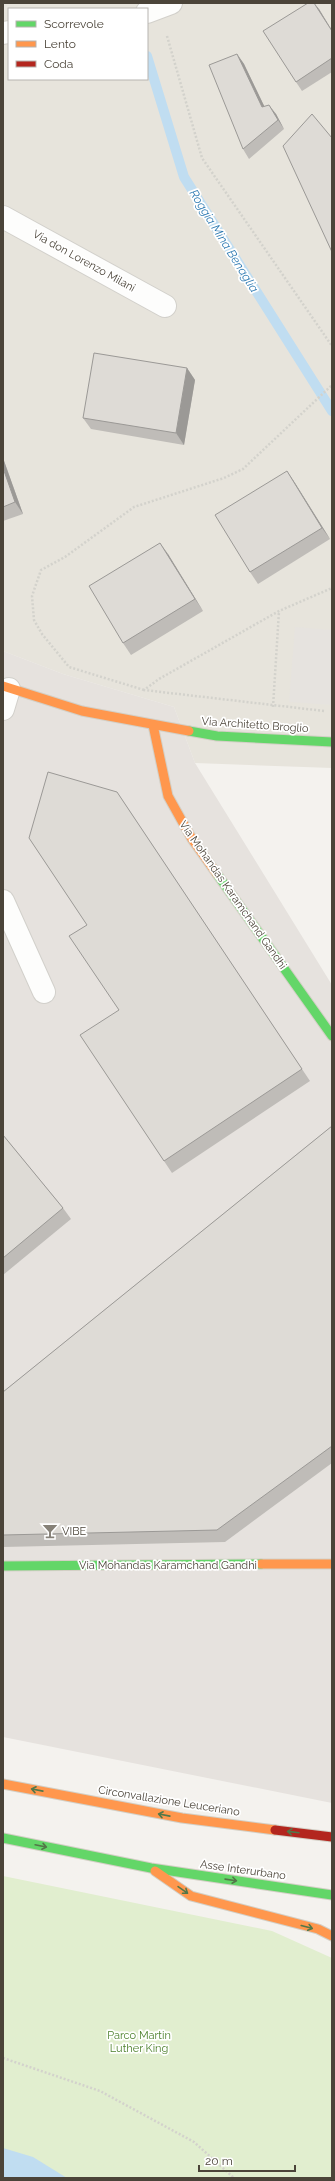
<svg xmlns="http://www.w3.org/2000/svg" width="335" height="2181" viewBox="0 0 335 2181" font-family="Raleway,sans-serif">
	<rect width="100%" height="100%" fill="#f4f2ee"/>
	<path fill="#e7e4dc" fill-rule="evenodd" d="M3 3H332V768L195 763 174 707 63 674 3 651ZM9 9H147V79H9Z"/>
	<path fill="#e6e2de" d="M3 651 63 674 174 707 195 763 332 985V1803L3 1737Z"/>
	<path fill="#e1eecf" d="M3 1876 272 1931 332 1958V2178H3Z"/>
	<path fill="#e6e3df" d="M295 627 332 630V705L289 702Z"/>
	<path fill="#c0ddf1" d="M3 2148 33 2157 67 2178H3Z"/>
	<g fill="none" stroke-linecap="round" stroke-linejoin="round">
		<path stroke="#c0ddf1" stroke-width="10" d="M147 56 184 177 332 411"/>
		<defs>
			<g id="street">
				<path d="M147 12 171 3"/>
				<path d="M3 33 9 32"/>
				<path d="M3 217 165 306"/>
				<path d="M3 709 9 689"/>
				<path d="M3 901 44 992"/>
			</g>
			<g id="fast">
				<path d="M189 731 217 736 332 742"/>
				<path d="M217 874 332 1036"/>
				<path d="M3 1566 261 1564"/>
				<path d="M3 1838 151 1868 332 1895"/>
			</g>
			<g id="slow">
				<path d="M3 686 82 711 189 731"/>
				<path d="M153 725 168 796 192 839 217 874"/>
				<path d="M261 1564H332"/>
				<path d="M3 1784 182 1818 275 1830"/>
				<path d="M155 1871 191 1896 318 1929 332 1936"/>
			</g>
			<path id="jam" d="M275 1830 332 1837"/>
		</defs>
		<use href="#street" stroke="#d2d0cb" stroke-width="24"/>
		<use href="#fast" stroke="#d3cfc5" stroke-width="11"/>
		<use href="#slow" stroke="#d3cfc5" stroke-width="11"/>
		<use href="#jam" stroke="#d3cfc5" stroke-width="11"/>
		<g stroke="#d3d2cc" stroke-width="2.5" stroke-dasharray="2 2" stroke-linecap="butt">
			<path d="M167 36 202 158 332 346"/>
			<path d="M144 690 69 667 42 634 34 620 32 596 41 570 65 557 134 507 224 478 243 469 332 385"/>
			<path d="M273 707 279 611"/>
			<path d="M324 711 144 690 159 679 279 611 332 588"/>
			<path d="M3 2058 100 2091 194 2142 234 2178"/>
		</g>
		<use href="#street" stroke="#fdfdfc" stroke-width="22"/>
		<use href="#fast" stroke="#63d668" stroke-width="9"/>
		<use href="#slow" stroke="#ff974d" stroke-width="9"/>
		<use href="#jam" stroke="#b3261e" stroke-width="9"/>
	</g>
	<g fill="#bfbcb8">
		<path d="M319 9 332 30V72L302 91 296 82Z"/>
		<path d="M237 54 244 64 264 106 276 114 284 129 249 159 243 149Z"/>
		<path d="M187 368 195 380 184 445 91 429 83 418Z"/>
		<path d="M3 458 23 514 3 521Z"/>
		<path d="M287 471 295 483 330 539 258 584 250 572Z"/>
		<path d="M168 554 203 611 131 655 123 643Z"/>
		<path d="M117 792 310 1081 172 1173 164 1161 119 1010 87 925Z"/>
		<path d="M332 1126V1463L225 1542 3 1547V1392Z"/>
		<path d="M3 1135 63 1208 71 1219 3 1275Z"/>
	</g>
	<g fill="#9b9996">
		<path d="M314 3 319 9 332 31Z"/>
		<path d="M237 54 244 64 269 116 262 107Z"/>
		<path d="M269 105 276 114 284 129 278 120Z"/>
		<path d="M187 368 195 380 184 445 176 433Z"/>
		<path d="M3 458 23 514 15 502 3 468Z"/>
		<path d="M287 471 295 483 330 539 322 528Z"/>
		<path d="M160 543 168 554 203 611 195 599Z"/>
	</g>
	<g fill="#dedbd6" stroke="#9b9996">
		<path d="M308 3H314L332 31V58L296 82 263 31Z"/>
		<path d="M237 54 262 107 269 105 278 120 243 149 209 65Z"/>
		<path d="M312 114 332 138V252L283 146Z"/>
		<path d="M94 353 187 368 176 433 83 418Z"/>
		<path d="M3 468 15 502 3 507Z"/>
		<path d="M287 471 322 528 250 572 215 515Z"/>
		<path d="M160 543 195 599 123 643 89 586Z"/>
		<path d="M48 772 117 792 302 1069 164 1161 80 1035 119 1010 69 936 87 925 29 838Z"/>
		<path d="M332 1126V1446L217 1530 3 1535V1392Z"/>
		<path d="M3 1135 63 1208 3 1258Z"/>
	</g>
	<defs><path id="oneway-shaft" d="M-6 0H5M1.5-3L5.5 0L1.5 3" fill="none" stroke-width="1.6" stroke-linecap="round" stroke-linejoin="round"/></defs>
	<g stroke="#537749">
		<use href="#oneway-shaft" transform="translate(37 1790) rotate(-169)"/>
		<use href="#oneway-shaft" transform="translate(164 1815) rotate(-169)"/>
		<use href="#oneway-shaft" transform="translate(293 1832) rotate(-173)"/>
		<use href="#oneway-shaft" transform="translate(41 1846) rotate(12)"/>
		<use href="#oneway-shaft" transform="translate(231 1880) rotate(8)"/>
		<use href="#oneway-shaft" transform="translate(183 1890) rotate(35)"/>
		<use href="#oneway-shaft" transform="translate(307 1927) rotate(15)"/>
	</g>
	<defs>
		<symbol id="bar-bare" viewBox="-9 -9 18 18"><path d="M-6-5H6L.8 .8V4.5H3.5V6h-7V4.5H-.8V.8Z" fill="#868178" stroke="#fff" stroke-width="2.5" paint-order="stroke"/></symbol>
	</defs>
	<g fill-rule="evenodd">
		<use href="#bar-bare" x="39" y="1520" width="22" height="22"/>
	</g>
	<g text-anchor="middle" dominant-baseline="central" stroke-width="3.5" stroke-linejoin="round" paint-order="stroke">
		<g font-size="11" fill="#4b4439" stroke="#fff">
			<text transform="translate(84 261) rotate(29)">Via don Lorenzo Milani</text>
			<text transform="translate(255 725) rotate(4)">Via Architetto Broglio</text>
			<text transform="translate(233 895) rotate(55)">Via Mohandas Karamchand Gandhi</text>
			<text x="168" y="1565">Via Mohandas Karamchand Gandhi</text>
			<text transform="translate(169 1801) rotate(9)">Circonvallazione Leuceriano</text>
			<text transform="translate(243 1870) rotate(8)">Asse Interurbano</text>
		</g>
		<g font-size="11" fill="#4b4439" stroke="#fff" text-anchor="start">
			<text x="62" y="1531">VIBE</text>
		</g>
		<g font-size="11" fill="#4a7f2a" stroke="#fff">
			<text x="139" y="2035">Parco Martin<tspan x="139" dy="13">Luther King</tspan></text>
		</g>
		<g font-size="12" font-style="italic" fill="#2e7ab2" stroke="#fff">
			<text transform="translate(224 241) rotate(58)">Roggia Mina Benaglia</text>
		</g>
	</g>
	<rect width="335" height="2181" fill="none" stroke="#4b4439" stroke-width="8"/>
	<rect x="8" y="8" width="140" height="72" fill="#ffffff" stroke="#b7b4b0"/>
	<rect x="16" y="21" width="20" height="6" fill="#63d668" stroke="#b7b4b0"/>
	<text x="44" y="28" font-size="12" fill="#4b4439">Scorrevole</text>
	<rect x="16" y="41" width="20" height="6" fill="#ff974d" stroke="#b7b4b0"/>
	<text x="44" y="48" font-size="12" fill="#4b4439">Lento</text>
	<rect x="16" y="61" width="20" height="6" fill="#b3261e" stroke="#b7b4b0"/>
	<text x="44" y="68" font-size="12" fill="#4b4439">Coda</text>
	<path d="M199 2165v6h96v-6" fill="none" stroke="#4b4439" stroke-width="2"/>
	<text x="205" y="2165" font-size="12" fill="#4b4439" stroke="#ffffff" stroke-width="3" paint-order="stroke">20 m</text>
</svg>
